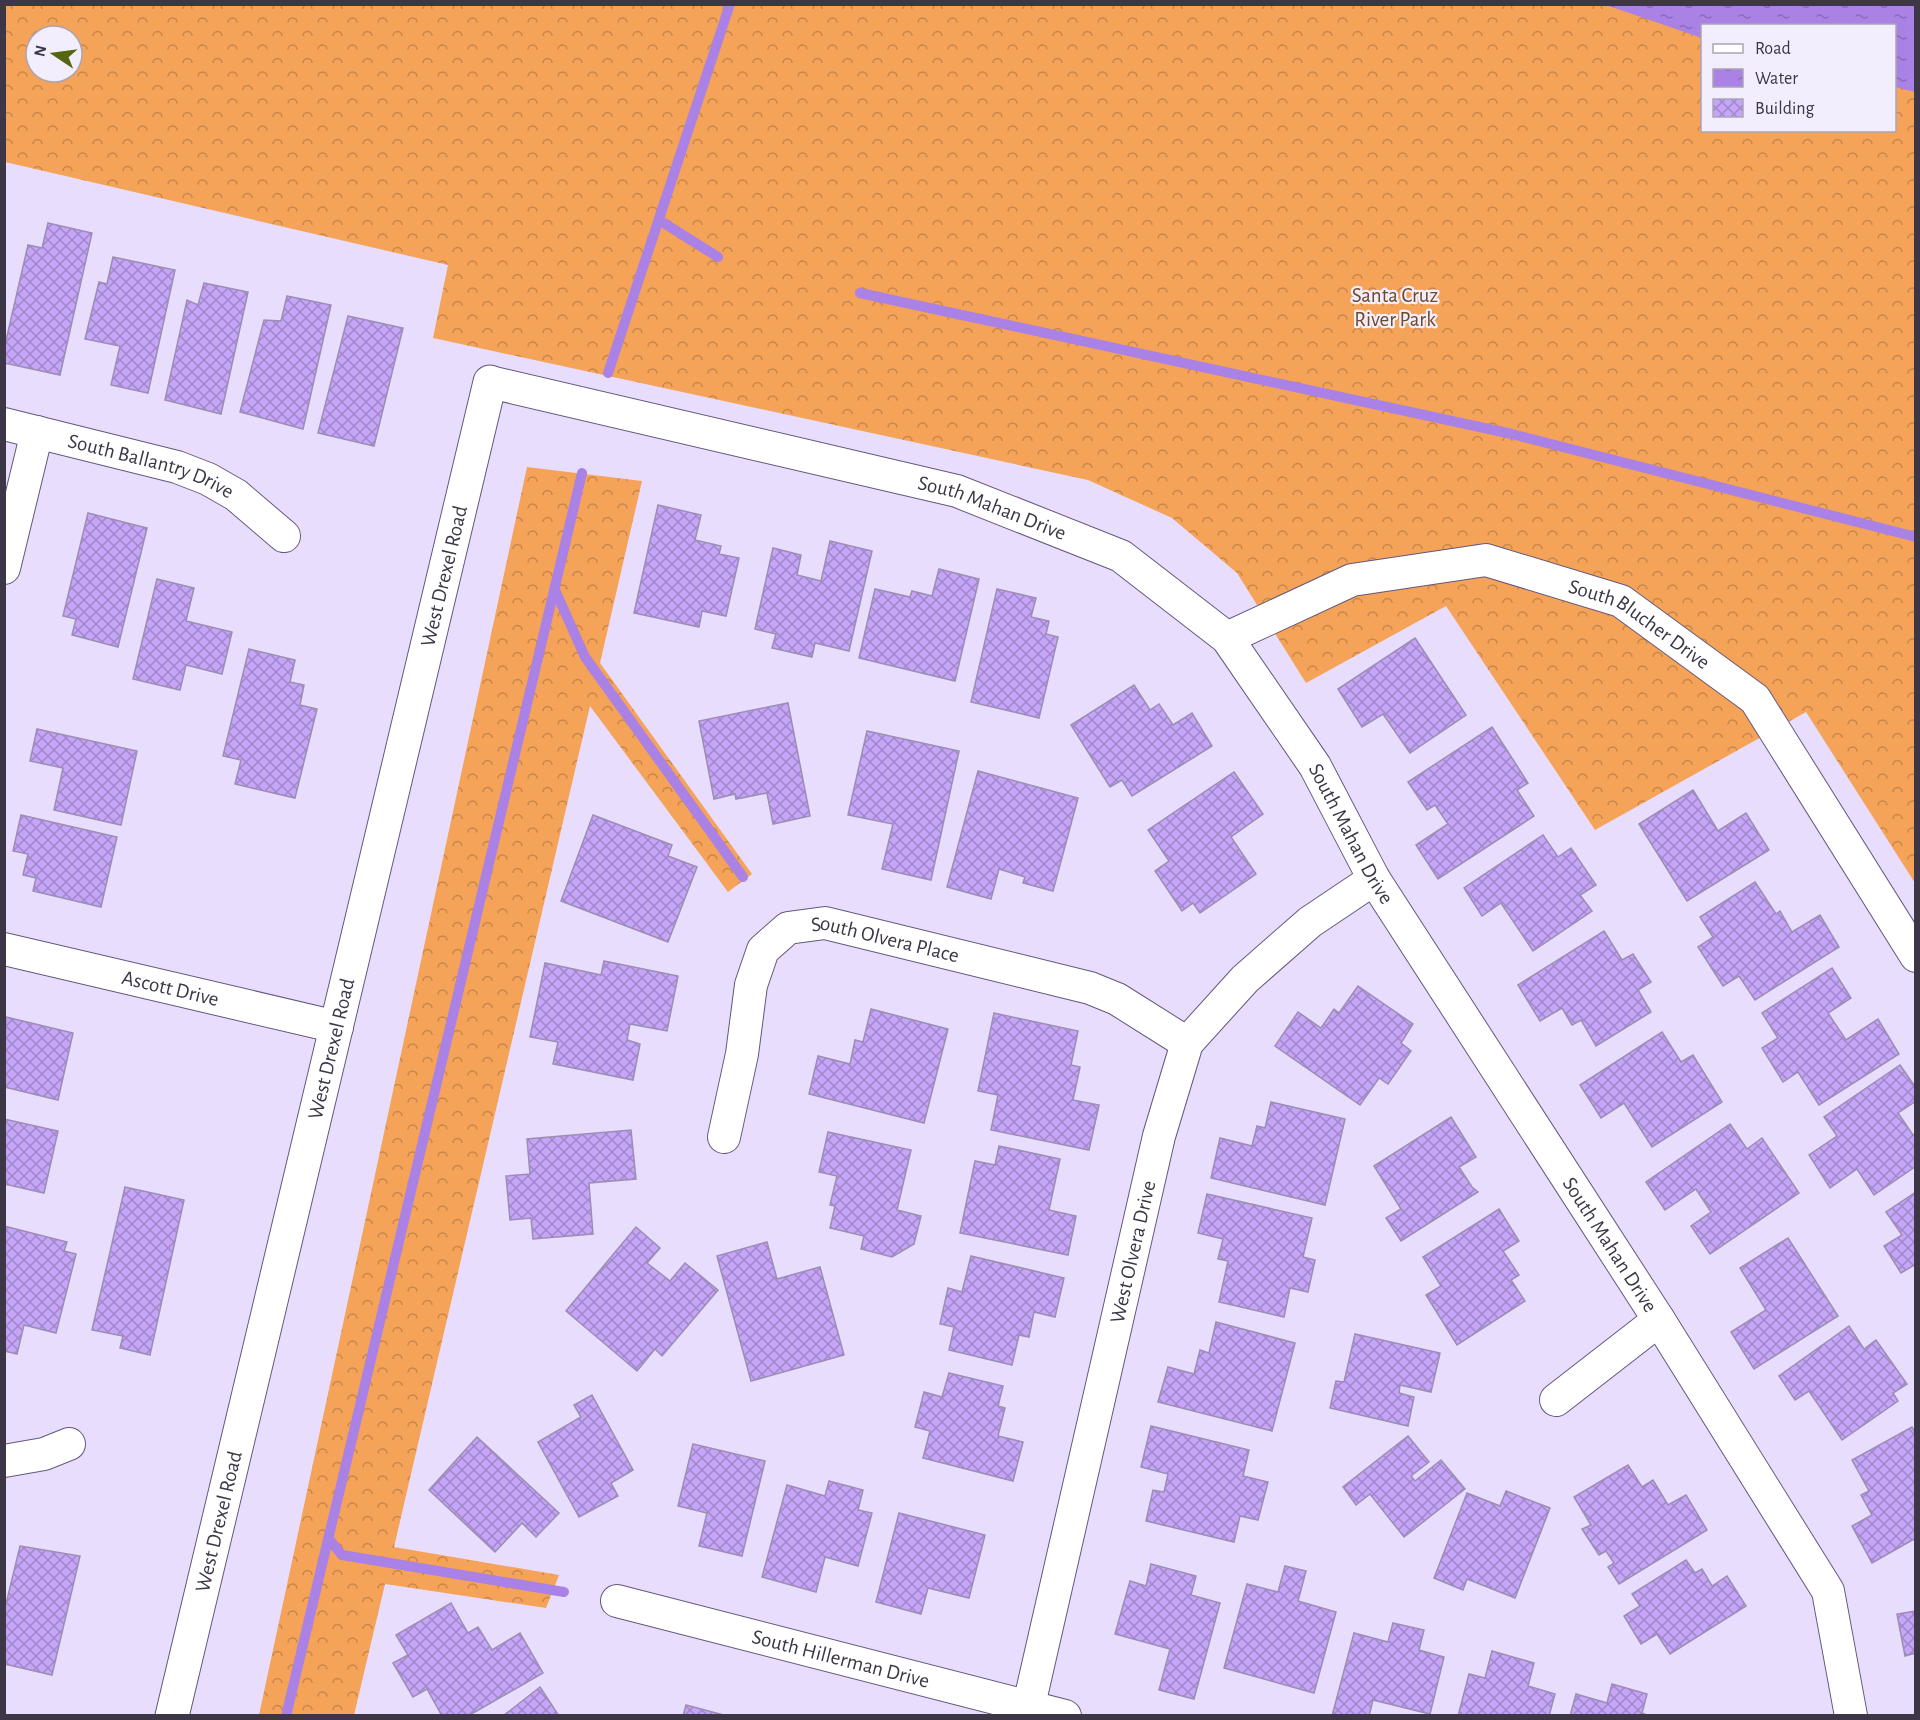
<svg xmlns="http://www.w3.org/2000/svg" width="1920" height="1720" viewBox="0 0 1920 1720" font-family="'Alegreya Sans',sans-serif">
	<defs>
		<pattern id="forest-crowns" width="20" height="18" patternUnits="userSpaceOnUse" patternTransform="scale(1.5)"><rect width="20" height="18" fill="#f4a358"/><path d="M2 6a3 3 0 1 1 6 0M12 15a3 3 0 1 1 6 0" fill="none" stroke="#c7864b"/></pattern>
		<pattern id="water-ripples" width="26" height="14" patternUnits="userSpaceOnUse" patternTransform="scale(1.5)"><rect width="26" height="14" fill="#aa81e5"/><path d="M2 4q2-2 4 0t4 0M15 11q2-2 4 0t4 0" fill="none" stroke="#8c6abb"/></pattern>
		<pattern id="building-cross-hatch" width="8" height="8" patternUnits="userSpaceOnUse" patternTransform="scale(1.5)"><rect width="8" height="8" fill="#c5a5f7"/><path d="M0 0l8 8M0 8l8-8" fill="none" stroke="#a187ca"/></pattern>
	</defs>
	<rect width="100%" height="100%" fill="#e9ddfe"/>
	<g fill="url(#forest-crowns)" fill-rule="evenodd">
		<path d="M5 5H1915V883L1806 712 1595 830 1446 606 1306 683 1237 573 1172 518 1088 480 433 338 448 265 5 162ZM1702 26H1894V130H1702ZM36 36H72V72H36Z"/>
		<path d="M527 467 642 481 600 663 752 874 728 892 590 706 394 1547 559 1575 546 1608 385 1584 354 1715H259Z"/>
	</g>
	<path fill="url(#water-ripples)" d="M1606 5H1915V92L1895 87 1894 26H1702V38Z"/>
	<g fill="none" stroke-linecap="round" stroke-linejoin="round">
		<g stroke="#aa81e5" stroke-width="10">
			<path d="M659 220 718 257"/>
			<path d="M860 293 1512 434 1916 537"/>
			<path d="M608 373 730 4"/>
			<path d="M555 590 585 657 743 877"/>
			<path d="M329 1539 342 1555 564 1592"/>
			<path d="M286 1716 582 473"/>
		</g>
	</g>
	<g fill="url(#building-cross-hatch)" stroke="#9b8db3" stroke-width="1.5">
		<path d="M48 223 92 233 60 375 4 363V349L28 245 42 248Z"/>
		<path d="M113 257 175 270 148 393 111 385 120 346 85 339 99 282 107 284Z"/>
		<path d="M204 283 248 292 221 414 165 400 187 300 198 305Z"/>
		<path d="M287 296 331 305 303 429 240 412 264 320 281 321Z"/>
		<path d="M348 316 403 328 374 446 318 433Z"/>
		<path d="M658 505 701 515 695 540 721 546 719 554 739 558 726 616 702 611 699 627 634 613Z"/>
		<path d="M88 513 147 528 118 647 72 635 76 619 63 616Z"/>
		<path d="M830 541 872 551 849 651 815 643 812 657 772 648 776 634 755 629 773 548 801 555 797 575 821 581Z"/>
		<path d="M939 569 979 579 955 681 859 658 875 589 910 597 912 591 932 596Z"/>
		<path d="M157 579 194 588 186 621 232 632 222 674 186 665 180 690 133 679Z"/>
		<path d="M997 589 1036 598 1031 617 1049 621 1046 634 1058 637 1039 718 971 702Z"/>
		<path d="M1415 638 1466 715 1410 753 1383 714 1362 727 1338 689Z"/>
		<path d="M249 649 295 660 290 682 304 685 300 705 317 709 295 798 235 784 241 760 223 756Z"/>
		<path d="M1134 685 1150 710 1159 704 1173 725 1192 713 1212 746 1132 796 1122 780 1110 787 1071 725Z"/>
		<path d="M788 703 810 816 773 824 767 793 736 799 735 794 714 799 699 721Z"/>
		<path d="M1492 727 1528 783 1517 790 1534 816 1438 879 1416 845 1448 824 1435 805 1427 810 1408 782Z"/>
		<path d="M37 729 137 751 121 825 54 810 63 768 30 761Z"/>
		<path d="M867 731 959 751 931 880 882 869 893 824 848 815Z"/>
		<path d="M978 771 1078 798 1053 891 1023 883 1025 877 999 869 991 899 947 887Z"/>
		<path d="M1234 772 1263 814 1231 837 1256 874 1200 913 1193 903 1182 911 1155 871 1169 861 1148 830Z"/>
		<path d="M1693 790 1718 831 1746 813 1769 850 1687 901 1639 824Z"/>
		<path d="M21 815 117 837 101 907 33 891 36 878 23 875 28 854 13 851Z"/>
		<path d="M593 815 672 845 668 856 697 867 668 942 561 901Z"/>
		<path d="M1543 835 1558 857 1571 848 1596 885 1580 895 1592 911 1533 951 1501 903 1482 916 1464 888Z"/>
		<path d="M1755 882 1776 914 1780 911 1792 932 1820 915 1839 947 1755 1000 1739 976 1723 986 1698 947 1713 937 1700 917Z"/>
		<path d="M1604 931 1622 960 1633 954 1651 982 1638 990 1651 1012 1596 1046 1581 1020 1572 1025 1562 1008 1540 1021 1518 985Z"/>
		<path d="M604 961 678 976 667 1031 630 1024 627 1040 640 1044 633 1080 553 1064 558 1042 530 1037 545 963 601 975Z"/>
		<path d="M1832 968 1851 998 1828 1013 1846 1040 1878 1019 1899 1054 1819 1105 1798 1072 1783 1082 1762 1048 1778 1038 1762 1013Z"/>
		<path d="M1358 986 1413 1024 1401 1043 1411 1051 1388 1084 1379 1078 1360 1105 1275 1046 1298 1012 1321 1028 1334 1009 1339 1013Z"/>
		<path d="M871 1009 948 1029 924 1123 809 1094 818 1056 850 1064 855 1040 863 1042Z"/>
		<path d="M994 1013 1078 1031 1071 1065 1080 1067 1073 1100 1099 1105 1089 1150 991 1130 998 1095 978 1091Z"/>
		<path d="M6 1017 73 1033 58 1100 4 1087Z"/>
		<path d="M1662 1032 1681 1062 1693 1055 1722 1102 1652 1147 1624 1103 1601 1118 1580 1085Z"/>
		<path d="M1900 1065 1916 1088V1101L1898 1113 1913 1135 1916 1133V1166L1874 1195 1857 1169 1830 1188 1809 1155 1837 1136 1824 1117Z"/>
		<path d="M1271 1102 1345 1119 1325 1205 1211 1178 1220 1138 1252 1146 1257 1126 1265 1128Z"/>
		<path d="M1451 1117 1476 1157 1459 1167 1472 1187 1478 1192 1401 1241 1386 1218 1401 1209 1374 1166Z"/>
		<path d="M4 1119 58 1131 44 1193 4 1184Z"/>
		<path d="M1730 1124 1747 1149 1762 1138 1799 1193 1710 1254 1691 1226 1711 1212 1696 1189 1665 1210 1646 1182Z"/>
		<path d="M631 1130 636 1179 589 1183 593 1234 533 1239 531 1218 510 1220 506 1176 530 1174 527 1139Z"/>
		<path d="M828 1132 911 1150 897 1210 921 1216 914 1244 892 1257 861 1249 864 1236 830 1228 835 1206 830 1205 837 1176 819 1172Z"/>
		<path d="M999 1146 1060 1159 1049 1210 1076 1216 1068 1255 960 1233 975 1161 995 1165Z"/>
		<path d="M125 1187 184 1200 150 1355 120 1348 123 1336 92 1330Z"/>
		<path d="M1916 1192V1264L1901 1273 1884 1246 1902 1235 1886 1212Z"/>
		<path d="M1207 1194 1312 1218 1303 1257 1315 1260 1308 1292 1290 1288 1284 1317 1219 1302 1228 1261 1218 1259 1223 1239 1198 1233Z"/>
		<path d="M1499 1209 1519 1241 1503 1251 1519 1275 1511 1280 1525 1301 1457 1345 1426 1295 1441 1286 1423 1257Z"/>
		<path d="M4 1226 67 1242 64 1251 76 1254 56 1333 24 1325 17 1354 4 1351Z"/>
		<path d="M636 1227 660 1248 647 1263 670 1281 685 1263 718 1290 662 1356 655 1349 637 1371 566 1311Z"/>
		<path d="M1788 1238 1838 1316 1754 1369 1731 1332 1766 1310 1740 1268Z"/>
		<path d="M767 1242 777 1279 820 1267 844 1355 751 1381 717 1256Z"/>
		<path d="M971 1256 1064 1278 1055 1317 1034 1312 1029 1337 1019 1335 1012 1365 949 1350 954 1327 940 1324 948 1288 962 1292Z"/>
		<path d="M1216 1322 1295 1343 1272 1431 1158 1402 1168 1367 1194 1374 1200 1350 1209 1353Z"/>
		<path d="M1849 1326 1864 1349 1876 1340 1907 1384 1893 1393 1898 1401 1842 1440 1809 1391 1795 1400 1779 1376Z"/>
		<path d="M1355 1334 1440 1353 1431 1392 1400 1385 1399 1393 1414 1397 1408 1426 1330 1408 1336 1381 1344 1382Z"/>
		<path d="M949 1373 1003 1386 998 1406 1005 1408 998 1436 1023 1442 1013 1481 923 1458 930 1431 915 1427 924 1392 942 1397Z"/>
		<path d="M592 1395 633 1470 611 1483 618 1496 579 1517 538 1442 581 1417 574 1405Z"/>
		<path d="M1151 1426 1249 1450 1243 1476 1268 1482 1258 1520 1240 1516 1234 1542 1146 1521 1153 1490 1164 1492 1168 1474 1141 1467Z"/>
		<path d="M1912 1427 1916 1434V1538L1872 1563 1852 1526 1872 1515 1861 1495 1869 1491 1852 1460Z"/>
		<path d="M1408 1436 1429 1462 1411 1476 1415 1481 1441 1460 1465 1489 1404 1537 1370 1494 1356 1505 1343 1487Z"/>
		<path d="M477 1437 559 1513 536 1537 522 1523 495 1552 429 1490Z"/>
		<path d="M693 1444 765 1461 742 1556 699 1546 707 1513 678 1506Z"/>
		<path d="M1628 1465 1642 1487 1653 1480 1668 1505 1686 1495 1707 1530 1619 1584 1608 1567 1614 1563 1606 1551 1599 1555 1582 1529 1591 1525 1574 1497Z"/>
		<path d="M829 1481 863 1490 858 1510 872 1513 858 1566 825 1557 816 1592 762 1577 787 1485 825 1496Z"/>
		<path d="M1506 1491 1550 1508 1515 1598 1467 1579 1463 1590 1434 1578 1467 1493 1500 1506Z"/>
		<path d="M899 1513 985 1535 969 1598 928 1588 921 1614 876 1602Z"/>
		<path d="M20 1546 80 1556 52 1675 4 1664V1612Z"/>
		<path d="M1686 1560 1695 1573 1702 1569 1712 1586 1727 1576 1746 1606 1670 1654 1657 1634 1641 1644 1624 1616 1640 1606 1632 1594Z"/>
		<path d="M1151 1564 1196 1576 1191 1595 1220 1603 1194 1699 1159 1690 1170 1649 1115 1634 1130 1581 1146 1586Z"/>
		<path d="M1285 1566 1306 1571 1298 1601 1336 1612 1314 1693 1224 1668 1247 1584 1278 1592Z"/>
		<path d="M451 1603 468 1633 478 1627 492 1650 520 1633 543 1673 468 1716H442L427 1689 413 1697 393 1663 408 1655 396 1635Z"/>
		<path d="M1916 1611V1653L1905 1656 1897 1614Z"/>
		<path d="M1393 1623 1424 1630 1419 1650 1444 1657 1430 1714 1373 1700 1369 1716H1332L1354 1633 1388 1642Z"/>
		<path d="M1492 1651 1534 1663 1528 1686 1555 1694 1549 1716H1458L1469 1674 1485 1678Z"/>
		<path d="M1612 1684 1647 1694 1642 1713 1649 1716H1570L1576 1694 1607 1703Z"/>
		<path d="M540 1687 559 1716H503Z"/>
		<path d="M686 1705 724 1715V1716H683Z"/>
	</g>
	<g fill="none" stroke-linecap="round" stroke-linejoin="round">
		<defs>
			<g id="street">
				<path id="s1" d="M490 382 957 491 1121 556 1227 638 1315 766 1374 879 1659 1320 1828 1591 1851 1716"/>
				<path id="s2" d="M4 424 177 467 208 479 236 495 284 536"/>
				<path d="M4 568 37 432"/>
				<path id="s3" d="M1227 638 1352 580 1486 560 1621 601 1755 699 1916 956"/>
				<path id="s4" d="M4 949 337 1027"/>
				<path id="s5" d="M724 1137 742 1054 751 985 763 950 788 928 825 923 1090 988 1117 999 1187 1043"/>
				<path d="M1556 1400 1659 1320"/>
				<path d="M4 1461 44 1454 69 1444"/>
				<path id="s6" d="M617 1601 1065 1716"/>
				<path id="s7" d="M1029 1705 1159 1136 1187 1043 1245 979 1310 922 1374 879"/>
			</g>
			<g id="secondary">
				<path id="s8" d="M172 1716 490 382"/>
			</g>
		</defs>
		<use href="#street" stroke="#65587b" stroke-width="34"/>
		<use href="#secondary" stroke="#65587b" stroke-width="35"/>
		<use href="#street" stroke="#fff" stroke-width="32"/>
		<use href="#secondary" stroke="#fff" stroke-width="33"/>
	</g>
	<g text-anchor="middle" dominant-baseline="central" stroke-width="4.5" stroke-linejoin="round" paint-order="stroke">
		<g font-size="21" fill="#704a27" stroke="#f3eefe">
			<text x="1395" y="295">Santa Cruz<tspan x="1395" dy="24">River Park</tspan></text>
		</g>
		<g font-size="21" fill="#3c3646" stroke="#f3eefe">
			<text stroke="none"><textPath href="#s2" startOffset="153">South Ballantry Drive</textPath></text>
			<text stroke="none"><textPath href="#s1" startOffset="518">South Mahan Drive</textPath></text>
			<text stroke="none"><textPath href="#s8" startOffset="1172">West Drexel Road</textPath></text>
			<text stroke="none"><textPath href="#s3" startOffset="441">South Blucher Drive</textPath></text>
			<text stroke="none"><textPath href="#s1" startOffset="1022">South Mahan Drive</textPath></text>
			<text stroke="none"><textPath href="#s5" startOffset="324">South Olvera Place</textPath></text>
			<text stroke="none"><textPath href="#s4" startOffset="171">Ascott Drive</textPath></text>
			<text stroke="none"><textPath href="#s8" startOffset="686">West Drexel Road</textPath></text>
			<text stroke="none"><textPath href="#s1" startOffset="1508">South Mahan Drive</textPath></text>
			<text stroke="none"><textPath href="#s7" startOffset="465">West Olvera Drive</textPath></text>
			<text stroke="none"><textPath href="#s8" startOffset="200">West Drexel Road</textPath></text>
			<text stroke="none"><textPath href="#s6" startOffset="231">South Hillerman Drive</textPath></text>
		</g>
	</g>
	<rect width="1920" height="1720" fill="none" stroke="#3c3646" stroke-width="12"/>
	<rect x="1701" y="24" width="195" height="108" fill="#f3eefe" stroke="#aaa4b4" stroke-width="1.5"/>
	<rect x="1713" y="44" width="30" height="9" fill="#ffffff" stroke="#aaa4b4" stroke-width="1.5"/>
	<text x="1755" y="54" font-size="18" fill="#3c3646">Road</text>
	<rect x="1713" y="69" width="30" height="18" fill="url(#water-ripples)" stroke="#aaa4b4" stroke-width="1.5"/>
	<text x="1755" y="84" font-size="18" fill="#3c3646">Water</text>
	<rect x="1713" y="99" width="30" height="18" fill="url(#building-cross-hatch)" stroke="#aaa4b4" stroke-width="1.5"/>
	<text x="1755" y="114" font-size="18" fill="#3c3646">Building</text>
	<g transform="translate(54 54) rotate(283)"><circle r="28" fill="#f3eefe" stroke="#aaa4b4" stroke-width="1.5"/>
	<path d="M0-4.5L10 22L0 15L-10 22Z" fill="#546611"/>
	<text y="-9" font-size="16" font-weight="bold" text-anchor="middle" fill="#3c3646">N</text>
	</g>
</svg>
